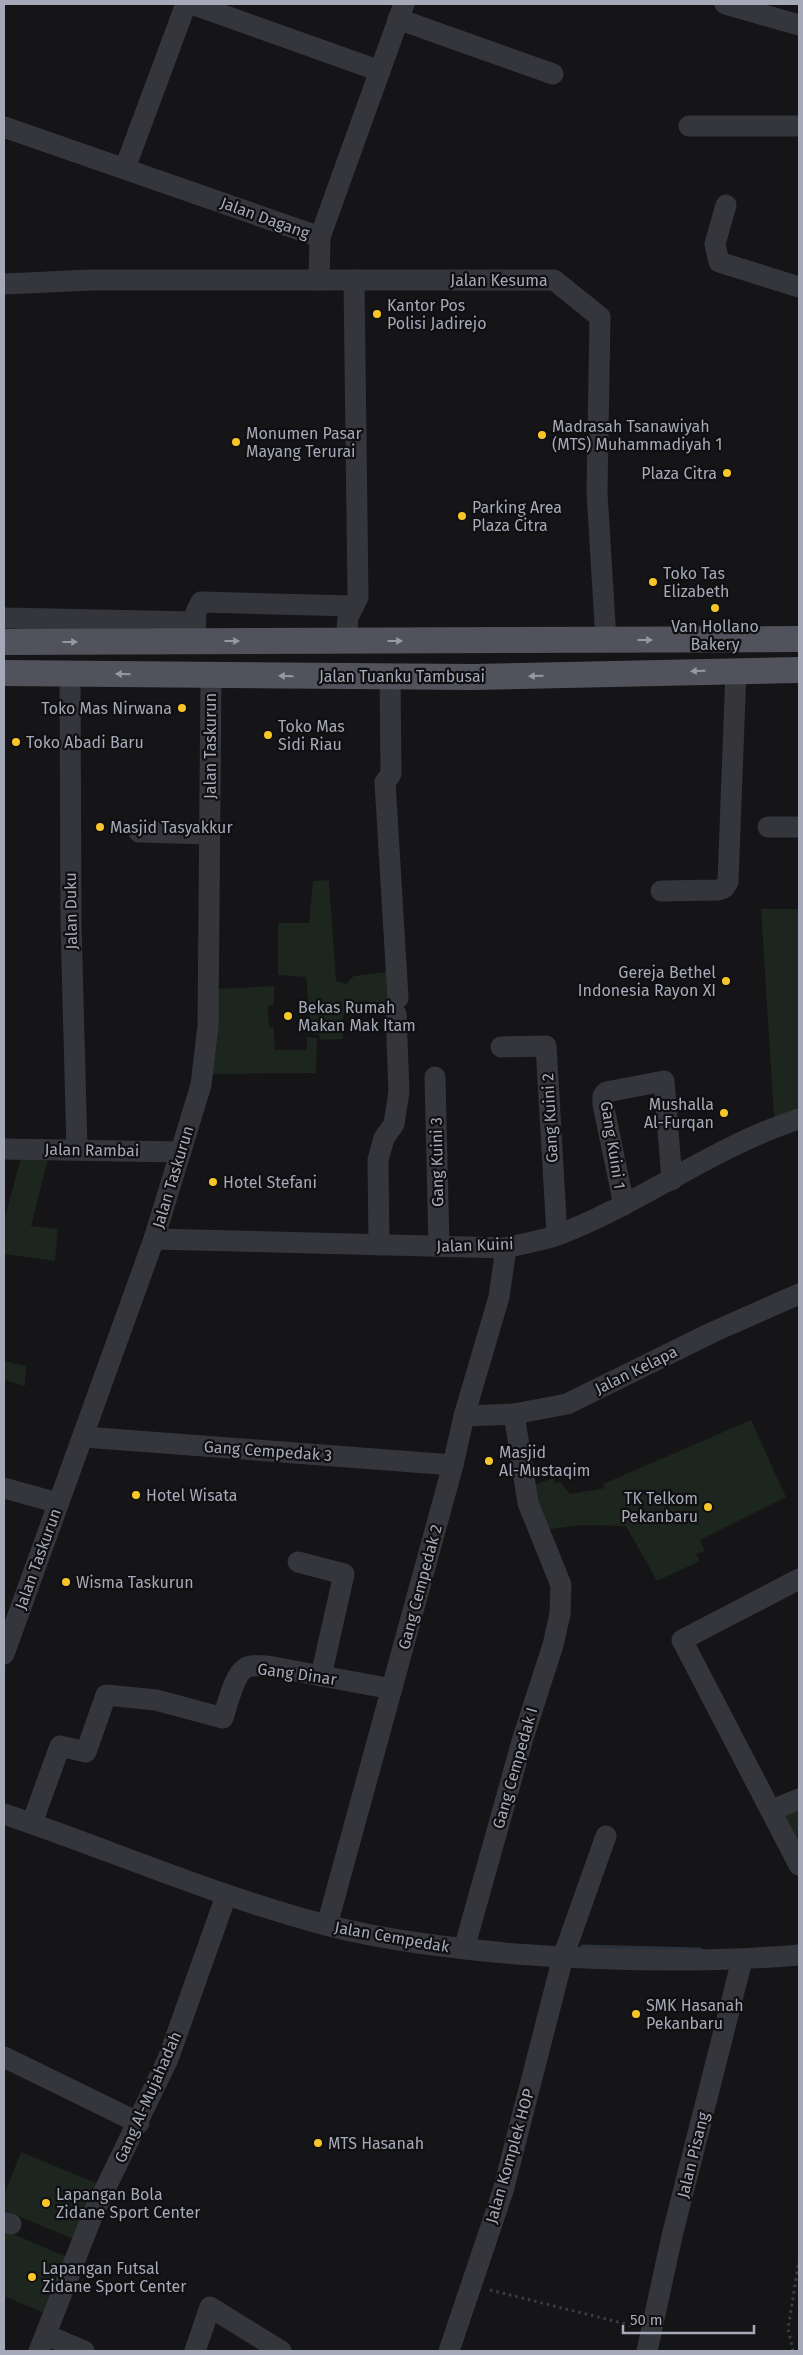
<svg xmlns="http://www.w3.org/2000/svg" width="803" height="2355" viewBox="0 0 803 2355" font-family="'Fira Sans',sans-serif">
	<rect width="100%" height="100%" fill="#151416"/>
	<g fill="#1c251e">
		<path d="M329 880 336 981 346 984 354 976 392 971 390 1012 343 1015V1039L320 1040 319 1035 311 1033 306 977 278 975V923H309L313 881Z"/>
		<path d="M761 909H799V1111L774 1117Z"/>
		<path d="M274 986V1005H268L269 1027 274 1028 275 1050H307V1037L317 1038 316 1073 212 1074 215 989Z"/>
		<path d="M21 1157 48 1159 31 1226 58 1229 55 1261 4 1254V1221Z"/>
		<path d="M4 1361 26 1366 25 1386 4 1380Z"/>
		<path d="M751 1420 786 1497 700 1540 705 1551 696 1554 700 1561 657 1581 626 1526 581 1525 545 1530 533 1485 554 1478 555 1483 560 1482 570 1494 605 1488 603 1484Z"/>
		<path d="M799 1805V1850L779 1814Z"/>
		<path d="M21 2152 96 2183 73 2239 4 2210V2195Z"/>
		<path d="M4 2230 67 2257 44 2313 4 2296Z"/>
	</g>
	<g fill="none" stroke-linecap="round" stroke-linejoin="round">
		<path stroke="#2a323b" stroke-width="5" d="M583 1947 700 1950"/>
		<g stroke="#3b3d43" stroke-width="3" stroke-dasharray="2.5 4" stroke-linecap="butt">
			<path d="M490 2290 634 2326"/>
			<path d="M793 2351 788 2329 799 2260"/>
		</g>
		<g stroke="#35363c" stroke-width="21">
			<path d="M192 4 380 71"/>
			<path d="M725 4 799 25"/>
			<path d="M398 19 553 74"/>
			<path d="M689 126H799"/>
			<path d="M4 127 320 237"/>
			<path d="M125 168 186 4"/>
			<path d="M726 205 715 244 719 262 799 287"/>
			<path d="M319 280 320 237 404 4"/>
			<path d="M4 284 91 280H554L600 317 597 493 606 640"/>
			<path d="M4 618 195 622"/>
			<path d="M195 641 196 612 201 602 354 606"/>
			<path d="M346 641 348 617 358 597 354 280"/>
			<path d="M70 673 71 924 77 1149"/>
			<path d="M390 677 391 774 385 782 398 998"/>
			<path d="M768 827H799"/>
			<path d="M139 832 210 834"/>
			<path d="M661 891 718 890 724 888 728 882 736 670"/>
			<path d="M501 1047 546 1046 557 1235"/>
			<path d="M435 1077 439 1246"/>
			<path d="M4 1149 181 1152"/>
			<path d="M624 1205 603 1104V1096L606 1092 664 1081 672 1180"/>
			<path d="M154 1239 506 1248C523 1243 542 1241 558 1235 642 1203 714 1146 799 1119"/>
			<path d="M379 1245 378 1160 384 1138 394 1124 399 1092 396 1014"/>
			<path d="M464 1416 514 1414 567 1404 713 1332 799 1294"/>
			<path d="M84 1437 453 1465"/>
			<path d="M4 1488 58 1503"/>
			<path d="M298 1562 344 1574 321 1676"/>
			<path d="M799 1579 682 1640 799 1865"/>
			<path d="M4 1654 154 1239 201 1085 208 1026 211 675"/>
			<path d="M772 1810 799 1799"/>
			<path d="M4 1814C111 1850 215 1896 326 1925 388 1941 452 1948 516 1954 611 1961 705 1963 799 1955"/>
			<path d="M32 1823 60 1746 86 1752 106 1695 156 1700 223 1718C227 1706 234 1676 244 1669 250 1664 261 1666 268 1666L392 1689"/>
			<path d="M327 1925 453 1465 464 1416 499 1297 506 1248"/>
			<path d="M464 1949 523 1738 553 1645 560 1614 561 1585 528 1503 514 1414"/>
			<path d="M4 2057 139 2123"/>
			<path d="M4 2222 11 2224"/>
			<path d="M46 2335 84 2351"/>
			<path d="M39 2351 93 2214 168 2059 226 1896"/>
			<path d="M195 2351 210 2307 281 2351"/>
			<path d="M449 2351 503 2191 563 1957 606 1836"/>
			<path d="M647 2351 672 2236 742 1960"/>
		</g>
		<g stroke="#51525b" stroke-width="26">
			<path d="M4 642 799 639"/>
			<path d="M4 673 473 677 799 670"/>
		</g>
	</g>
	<defs><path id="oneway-solid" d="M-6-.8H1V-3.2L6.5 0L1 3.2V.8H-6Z" transform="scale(1.25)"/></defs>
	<g fill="#9598a5">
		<use href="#oneway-solid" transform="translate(645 640)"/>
		<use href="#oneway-solid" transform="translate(232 641)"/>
		<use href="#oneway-solid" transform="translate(395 641)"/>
		<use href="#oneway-solid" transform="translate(70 642)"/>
		<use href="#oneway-solid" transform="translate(698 671) rotate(178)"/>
		<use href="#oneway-solid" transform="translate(123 674) rotate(-179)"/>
		<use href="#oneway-solid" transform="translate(286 676) rotate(-179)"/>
		<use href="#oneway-solid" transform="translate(536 676) rotate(178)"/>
	</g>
	<g fill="#f9c629" stroke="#100f11" stroke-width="2">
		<circle cx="377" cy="314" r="5"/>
		<circle cx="542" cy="435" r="5"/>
		<circle cx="236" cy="442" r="5"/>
		<circle cx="727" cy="473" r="5"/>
		<circle cx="462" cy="516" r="5"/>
		<circle cx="653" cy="582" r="5"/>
		<circle cx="715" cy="608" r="5"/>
		<circle cx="182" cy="708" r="5"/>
		<circle cx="268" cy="735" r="5"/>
		<circle cx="16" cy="742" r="5"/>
		<circle cx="100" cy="827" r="5"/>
		<circle cx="726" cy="981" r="5"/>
		<circle cx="288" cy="1016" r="5"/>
		<circle cx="724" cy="1113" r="5"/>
		<circle cx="213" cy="1182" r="5"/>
		<circle cx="489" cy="1461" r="5"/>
		<circle cx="136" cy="1495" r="5"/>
		<circle cx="708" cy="1507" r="5"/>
		<circle cx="66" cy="1582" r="5"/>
		<circle cx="636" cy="2014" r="5"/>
		<circle cx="318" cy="2143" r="5"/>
		<circle cx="46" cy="2203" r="5"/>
		<circle cx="32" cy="2277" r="5"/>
	</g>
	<g text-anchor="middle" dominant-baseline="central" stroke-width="4.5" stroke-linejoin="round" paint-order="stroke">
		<g font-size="16" fill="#a6a9b7" stroke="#100f11">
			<text transform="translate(265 218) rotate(20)">Jalan Dagang</text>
			<text x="499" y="280">Jalan Kesuma</text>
			<text x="402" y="676">Jalan Tuanku Tambusai</text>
			<text transform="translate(210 746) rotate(-90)">Jalan Taskurun</text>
			<text transform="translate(71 911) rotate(-91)">Jalan Duku</text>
			<text transform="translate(550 1118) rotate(-93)">Gang Kuini 2</text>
			<text transform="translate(613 1145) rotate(81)">Gang Kuini 1</text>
			<text transform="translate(92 1150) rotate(1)">Jalan Rambai</text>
			<text transform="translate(437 1162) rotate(-91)">Gang Kuini 3</text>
			<text transform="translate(173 1177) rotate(-73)">Jalan Taskurun</text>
			<text transform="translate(475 1245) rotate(-2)">Jalan Kuini</text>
			<text transform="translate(636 1370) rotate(-26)">Jalan Kelapa</text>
			<text transform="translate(268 1451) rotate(4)">Gang Cempedak 3</text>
			<text transform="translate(38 1559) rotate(-70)">Jalan Taskurun</text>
			<text transform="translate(420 1587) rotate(-75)">Gang Cempedak 2</text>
			<text transform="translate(297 1674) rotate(8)">Gang Dinar</text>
			<text transform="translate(515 1768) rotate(-74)">Gang Cempedak I</text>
			<text transform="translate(392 1937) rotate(10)">Jalan Cempedak</text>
			<text transform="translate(148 2097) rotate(-66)">Gang Al-Mujahadah</text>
			<text transform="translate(693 2155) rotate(-76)">Jalan Pisang</text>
			<text transform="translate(510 2156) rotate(-74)">Jalan Komplek HOP</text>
		</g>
		<g font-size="16" fill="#a6a9b7" stroke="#100f11" text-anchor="start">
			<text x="387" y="305">Kantor Pos<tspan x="387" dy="18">Polisi Jadirejo</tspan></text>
			<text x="552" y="426">Madrasah Tsanawiyah<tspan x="552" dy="18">(MTS) Muhammadiyah 1</tspan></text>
			<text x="246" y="433">Monumen Pasar<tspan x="246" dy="18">Mayang Terurai</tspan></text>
			<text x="717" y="473" text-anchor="end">Plaza Citra</text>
			<text x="472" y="507">Parking Area<tspan x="472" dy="18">Plaza Citra</tspan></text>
			<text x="663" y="573">Toko Tas<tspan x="663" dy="18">Elizabeth</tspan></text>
			<text x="715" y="626" text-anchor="middle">Van Hollano<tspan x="715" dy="18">Bakery</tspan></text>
			<text x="172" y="708" text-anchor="end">Toko Mas Nirwana</text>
			<text x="278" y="726">Toko Mas<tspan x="278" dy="18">Sidi Riau</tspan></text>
			<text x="26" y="742">Toko Abadi Baru</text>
			<text x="110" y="827">Masjid Tasyakkur</text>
			<text x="716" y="972" text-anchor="end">Gereja Bethel<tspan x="716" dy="18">Indonesia Rayon XI</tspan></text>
			<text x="298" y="1007">Bekas Rumah<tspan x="298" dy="18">Makan Mak Itam</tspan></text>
			<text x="714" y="1104" text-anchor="end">Mushalla<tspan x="714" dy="18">Al-Furqan</tspan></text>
			<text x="223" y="1182">Hotel Stefani</text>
			<text x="499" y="1452">Masjid<tspan x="499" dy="18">Al-Mustaqim</tspan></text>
			<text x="146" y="1495">Hotel Wisata</text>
			<text x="698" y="1498" text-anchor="end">TK Telkom<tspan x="698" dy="18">Pekanbaru</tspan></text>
			<text x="76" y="1582">Wisma Taskurun</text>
			<text x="646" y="2005">SMK Hasanah<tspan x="646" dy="18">Pekanbaru</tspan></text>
			<text x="328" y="2143">MTS Hasanah</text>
			<text x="56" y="2194">Lapangan Bola<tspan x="56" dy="18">Zidane Sport Center</tspan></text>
			<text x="42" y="2268">Lapangan Futsal<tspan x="42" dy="18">Zidane Sport Center</tspan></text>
		</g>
	</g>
	<rect width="803" height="2355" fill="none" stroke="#a6a9b7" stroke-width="10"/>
	<path d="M623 2325v8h131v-8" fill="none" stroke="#a6a9b7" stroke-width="2.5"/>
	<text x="630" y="2325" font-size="15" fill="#a6a9b7" stroke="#100f11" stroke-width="4" paint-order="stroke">50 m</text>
</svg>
